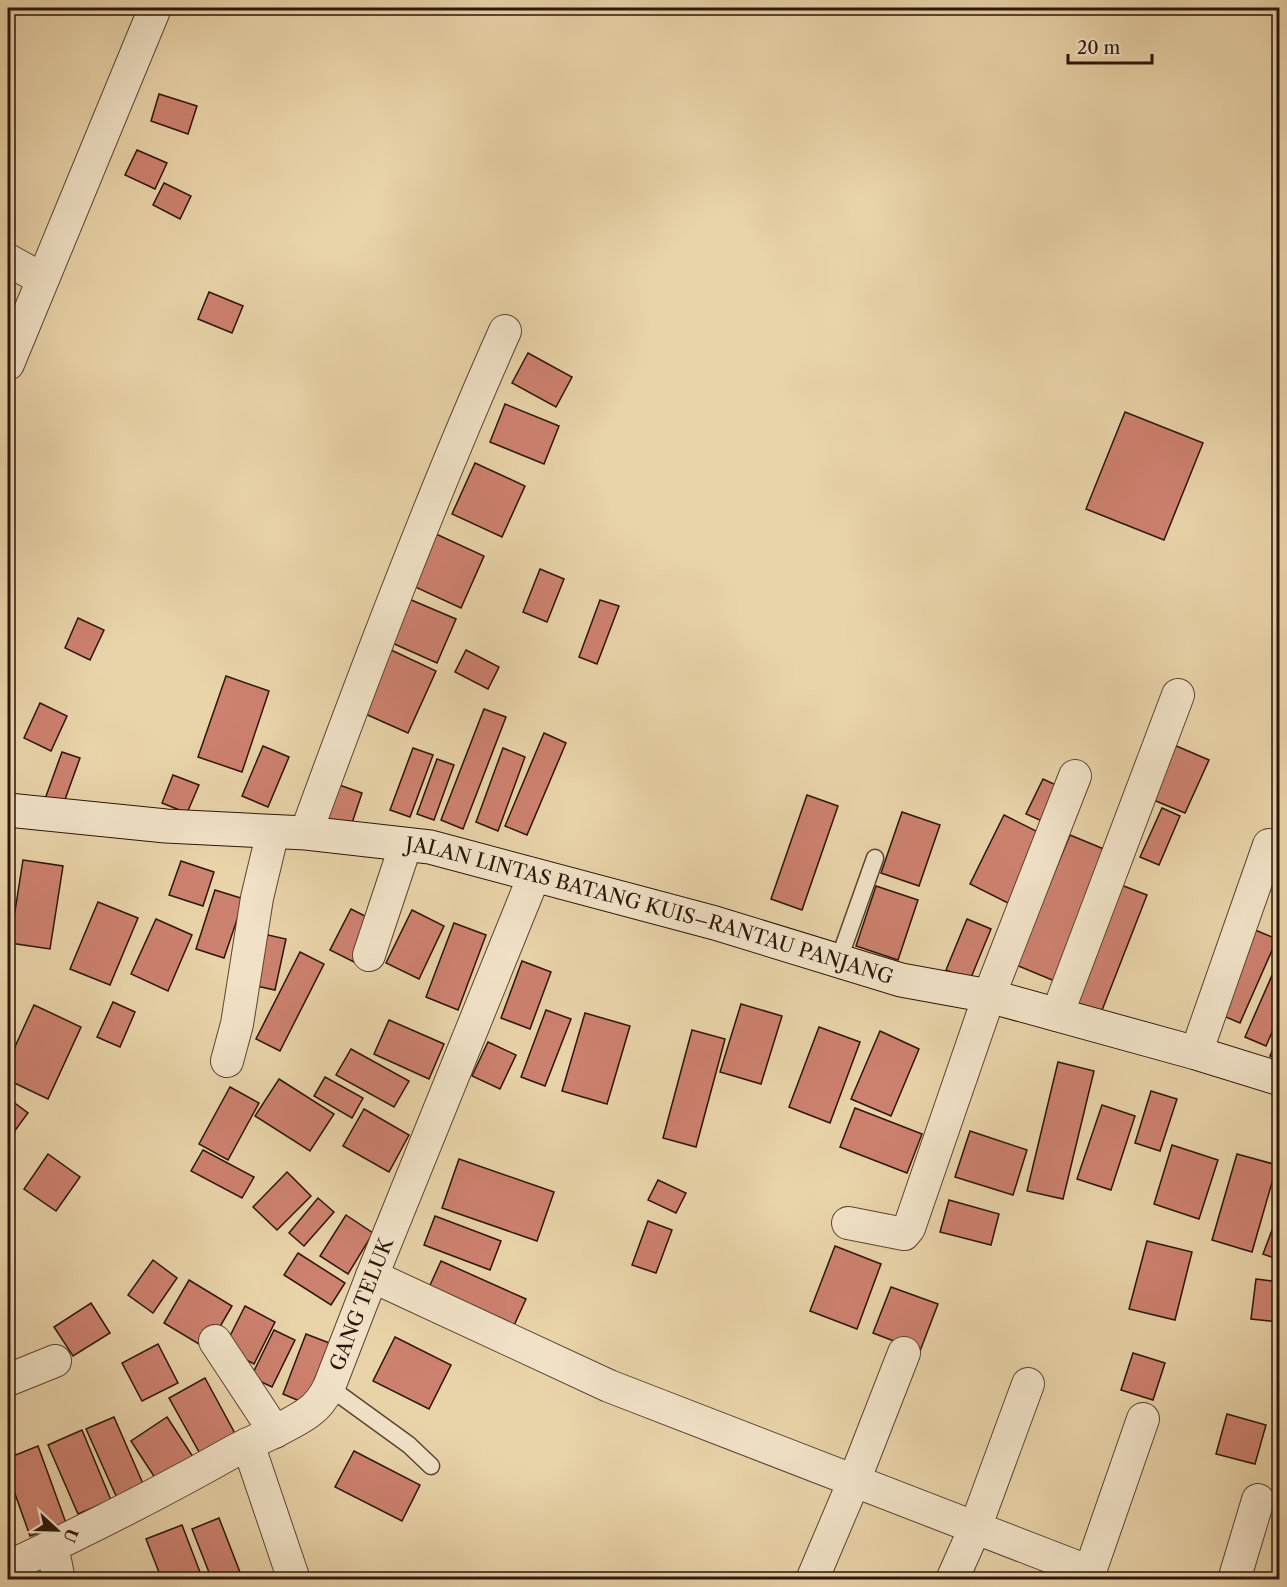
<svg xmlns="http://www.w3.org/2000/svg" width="1287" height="1587" viewBox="0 0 1287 1587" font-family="'Libre Caslon Text',serif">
	<rect width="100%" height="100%" fill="#e9d3a9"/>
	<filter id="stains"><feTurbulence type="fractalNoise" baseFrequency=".00333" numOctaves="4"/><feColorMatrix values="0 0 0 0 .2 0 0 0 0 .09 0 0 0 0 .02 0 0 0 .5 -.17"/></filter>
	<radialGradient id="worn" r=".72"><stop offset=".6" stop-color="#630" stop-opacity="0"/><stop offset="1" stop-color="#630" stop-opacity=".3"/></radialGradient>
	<g fill="#cd816f" stroke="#2c150a" stroke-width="1.5">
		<path d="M159 94 197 106 188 134 151 121Z"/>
		<path d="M137 150 167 163 155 189 125 175Z"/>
		<path d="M164 183 191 196 180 219 153 205Z"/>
		<path d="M209 292 243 306 232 333 198 319Z"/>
		<path d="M528 353 572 377 556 407 512 383Z"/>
		<path d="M505 404 559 426 544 464 490 442Z"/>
		<path d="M1125 412 1203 443 1164 540 1086 509Z"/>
		<path d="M475 463 525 486 502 537 452 514Z"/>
		<path d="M436 534 484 556 461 608 413 586Z"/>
		<path d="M540 569 564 579 547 622 523 612Z"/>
		<path d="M409 599 456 619 437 663 390 642Z"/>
		<path d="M600 600 619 606 597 664 579 657Z"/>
		<path d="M78 618 104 630 90 660 65 648Z"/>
		<path d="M389 649 436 671 408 733 361 712Z"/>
		<path d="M466 650 499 667 488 689 455 672Z"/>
		<path d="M226 676 269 691 242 772 198 757Z"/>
		<path d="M40 703 67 716 51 751 24 738Z"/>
		<path d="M484 709 506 717 463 829 441 820Z"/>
		<path d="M544 733 566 743 527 835 505 826Z"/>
		<path d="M1174 745 1209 760 1185 813 1151 799Z"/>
		<path d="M263 746 289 757 268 807 242 796Z"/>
		<path d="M413 748 433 755 410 817 390 810Z"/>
		<path d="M503 748 525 757 498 831 476 822Z"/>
		<path d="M62 752 80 758 63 805 45 799Z"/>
		<path d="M437 759 454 765 434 820 417 814Z"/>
		<path d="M173 775 199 785 187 813 162 803Z"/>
		<path d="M1043 779 1067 790 1051 825 1026 814Z"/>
		<path d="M328 781 362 793 350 829 316 816Z"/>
		<path d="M807 795 838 806 802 910 771 899Z"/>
		<path d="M1162 808 1180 816 1159 865 1140 857Z"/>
		<path d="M902 812 940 825 919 886 881 873Z"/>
		<path d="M1004 815 1048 837 1014 906 970 884Z"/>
		<path d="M1070 835 1111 852 1057 982 1016 965Z"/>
		<path d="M1280 858V884L1270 879Z"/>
		<path d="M23 860 63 866 50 949 10 943Z"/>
		<path d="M181 861 214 872 203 906 169 895Z"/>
		<path d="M1121 885 1147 895 1099 1018 1073 1009Z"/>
		<path d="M876 886 918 900 898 960 856 946Z"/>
		<path d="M215 890 244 899 224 958 196 949Z"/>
		<path d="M98 902 138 918 110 985 70 969Z"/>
		<path d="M351 909 377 922 356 963 330 950Z"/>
		<path d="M412 910 444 926 419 979 386 963Z"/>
		<path d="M156 919 192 935 168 991 131 974Z"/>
		<path d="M967 919 991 929 970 980 946 970Z"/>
		<path d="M454 923 486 935 458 1010 426 997Z"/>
		<path d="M1255 930 1277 939 1240 1023 1219 1014Z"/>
		<path d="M259 933 286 939 275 990 247 984Z"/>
		<path d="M300 952 324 964 280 1051 256 1039Z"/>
		<path d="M1280 957V1014L1266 1046 1245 1037Z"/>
		<path d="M522 961 551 972 530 1029 501 1018Z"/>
		<path d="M113 1002 135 1012 120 1047 97 1037Z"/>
		<path d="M741 1004 782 1016 761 1084 720 1072Z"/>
		<path d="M34 1005 81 1027 48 1099 8 1080V1062Z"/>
		<path d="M546 1010 571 1019 545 1086 521 1077Z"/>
		<path d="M585 1013 630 1026 607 1104 562 1091Z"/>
		<path d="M389 1020 444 1044 429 1079 374 1054Z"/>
		<path d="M819 1027 860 1042 830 1123 789 1107Z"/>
		<path d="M692 1030 725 1039 696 1147 663 1138Z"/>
		<path d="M880 1031 919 1049 891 1116 851 1099Z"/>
		<path d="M1280 1033V1060L1270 1056Z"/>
		<path d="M488 1042 516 1055 500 1089 472 1076Z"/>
		<path d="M351 1049 409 1081 394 1107 336 1075Z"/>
		<path d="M1058 1062 1094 1071 1063 1199 1027 1191Z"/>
		<path d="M325 1077 363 1098 352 1118 314 1096Z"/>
		<path d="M279 1079 334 1114 310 1151 255 1116Z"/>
		<path d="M230 1087 259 1103 228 1160 199 1144Z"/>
		<path d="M1151 1091 1177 1099 1160 1151 1135 1143Z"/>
		<path d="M8 1098 28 1113 8 1140Z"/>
		<path d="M1102 1105 1135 1116 1111 1190 1077 1179Z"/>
		<path d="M855 1108 922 1134 907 1173 840 1147Z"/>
		<path d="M364 1109 409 1135 389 1172 343 1146Z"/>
		<path d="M970 1131 1027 1150 1013 1195 955 1177Z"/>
		<path d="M1172 1145 1218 1160 1199 1219 1154 1204Z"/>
		<path d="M203 1150 254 1177 242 1198 191 1171Z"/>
		<path d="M48 1154 80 1177 56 1211 24 1189Z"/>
		<path d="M1237 1154 1277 1165 1252 1252 1212 1240Z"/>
		<path d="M459 1159 554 1192 537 1241 442 1208Z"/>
		<path d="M287 1172 311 1196 277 1230 253 1207Z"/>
		<path d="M658 1180 686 1193 676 1213 648 1200Z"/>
		<path d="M318 1198 334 1212 304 1246 289 1233Z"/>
		<path d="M949 1200 999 1214 991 1245 940 1232Z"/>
		<path d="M346 1215 373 1233 348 1274 320 1256Z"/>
		<path d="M435 1216 501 1241 490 1270 424 1245Z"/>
		<path d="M1277 1217 1280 1218V1260L1263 1254Z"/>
		<path d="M648 1221 672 1230 656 1273 632 1265Z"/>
		<path d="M1147 1241 1192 1252 1175 1320 1129 1309Z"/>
		<path d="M835 1246 881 1264 857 1329 810 1311Z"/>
		<path d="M298 1253 345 1283 331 1305 284 1275Z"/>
		<path d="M153 1260 177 1278 153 1313 128 1295Z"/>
		<path d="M441 1261 526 1299 511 1332 426 1294Z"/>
		<path d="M1256 1279 1280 1282V1322L1251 1319Z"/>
		<path d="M189 1280 232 1306 207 1349 164 1323Z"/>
		<path d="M891 1287 938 1304 920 1351 873 1333Z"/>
		<path d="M91 1303 110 1333 73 1356 54 1327Z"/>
		<path d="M245 1306 275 1322 254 1364 224 1348Z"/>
		<path d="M274 1330 295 1340 272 1387 251 1377Z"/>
		<path d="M306 1334 332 1344 309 1405 283 1394Z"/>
		<path d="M395 1337 451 1365 429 1409 373 1381Z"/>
		<path d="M158 1344 178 1383 142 1401 122 1363Z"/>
		<path d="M1133 1353 1165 1363 1153 1400 1121 1390Z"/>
		<path d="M205 1378 238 1439 203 1459 169 1398Z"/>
		<path d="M1227 1414 1266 1425 1255 1464 1216 1454Z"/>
		<path d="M114 1417 144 1486 117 1498 86 1429Z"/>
		<path d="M167 1417 195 1460 159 1484 131 1441Z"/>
		<path d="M82 1430 111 1500 78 1514 48 1445Z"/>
		<path d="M38 1446 66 1523 30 1536 8 1474V1458Z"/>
		<path d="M354 1451 420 1485 402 1521 335 1487Z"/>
		<path d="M219 1518 243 1580H212L192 1529Z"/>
		<path d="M182 1525 203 1580H162L146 1539Z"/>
	</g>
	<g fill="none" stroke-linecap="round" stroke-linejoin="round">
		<defs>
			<g id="lane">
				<path d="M838 962 875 858"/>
				<path d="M329 1387 409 1445 431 1466"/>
			</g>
			<g id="street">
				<path d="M8 260 42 279"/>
				<path d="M8 364 155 8"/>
				<path d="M306 833C368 663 432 495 505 331"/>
				<path d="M369 955 406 844"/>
				<path d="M1057 1015 1178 695"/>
				<path d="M1196 1053 1269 845"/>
				<path d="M227 1061 237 1024 257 898 273 831"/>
				<path d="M848 1223 904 1234 909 1228 989 996 1075 776"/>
				<path d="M372 1276 609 1386 1090 1572"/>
				<path d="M215 1341 275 1432"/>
				<path d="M8 1380 55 1361"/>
				<path d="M248 1444 294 1580"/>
				<path d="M52 1546 59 1580"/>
				<path id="s1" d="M8 1567C85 1531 162 1492 236 1450 261 1437 287 1428 309 1412 319 1405 324 1397 329 1387L372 1276 534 876"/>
				<path d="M812 1580 854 1481 904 1353"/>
				<path d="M952 1580 975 1528 1028 1384"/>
				<path d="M1087 1580 1143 1419"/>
				<path d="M1234 1580 1258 1500"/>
			</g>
			<g id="secondary">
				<path id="s2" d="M8 810 166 826 306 833 430 847 715 923 901 980 989 996 1196 1053 1280 1079"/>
			</g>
		</defs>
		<use href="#lane" stroke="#5b4432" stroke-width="19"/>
		<use href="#street" stroke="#5b4432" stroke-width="34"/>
		<use href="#secondary" stroke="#2c150a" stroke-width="35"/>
		<use href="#lane" stroke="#f1e2c7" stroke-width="16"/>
		<use href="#street" stroke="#f1e2c7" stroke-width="32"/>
		<use href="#secondary" stroke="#f1e2c7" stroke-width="33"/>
	</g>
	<g text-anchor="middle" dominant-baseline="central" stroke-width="5" stroke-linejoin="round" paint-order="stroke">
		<g font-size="20" fill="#2c150a" stroke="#f1e2c7">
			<text stroke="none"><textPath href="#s2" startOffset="652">JALAN LINTAS BATANG KUIS–RANTAU PANJANG</textPath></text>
			<text stroke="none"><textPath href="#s1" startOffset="460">GANG TELUK</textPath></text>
		</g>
	</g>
	<rect width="1287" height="1587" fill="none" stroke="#e9d3a9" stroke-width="30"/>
	<rect x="9" y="9" width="1269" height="1569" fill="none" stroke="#2c150a" stroke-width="3"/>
	<rect x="15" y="15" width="1257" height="1557" fill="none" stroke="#2c150a" stroke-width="1.5"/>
	<g transform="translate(57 1530) rotate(112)" stroke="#f1e2c7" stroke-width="4.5" paint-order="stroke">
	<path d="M0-4.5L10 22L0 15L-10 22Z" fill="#2c150a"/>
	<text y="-9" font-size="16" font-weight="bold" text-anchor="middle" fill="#2c150a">U</text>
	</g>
	<path d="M1068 54v9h84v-9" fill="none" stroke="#2c150a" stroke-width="3"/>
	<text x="1077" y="54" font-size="18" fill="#2c150a" stroke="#f1e2c7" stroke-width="4.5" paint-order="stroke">20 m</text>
	<rect width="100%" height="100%" filter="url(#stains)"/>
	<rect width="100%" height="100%" fill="url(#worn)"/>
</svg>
